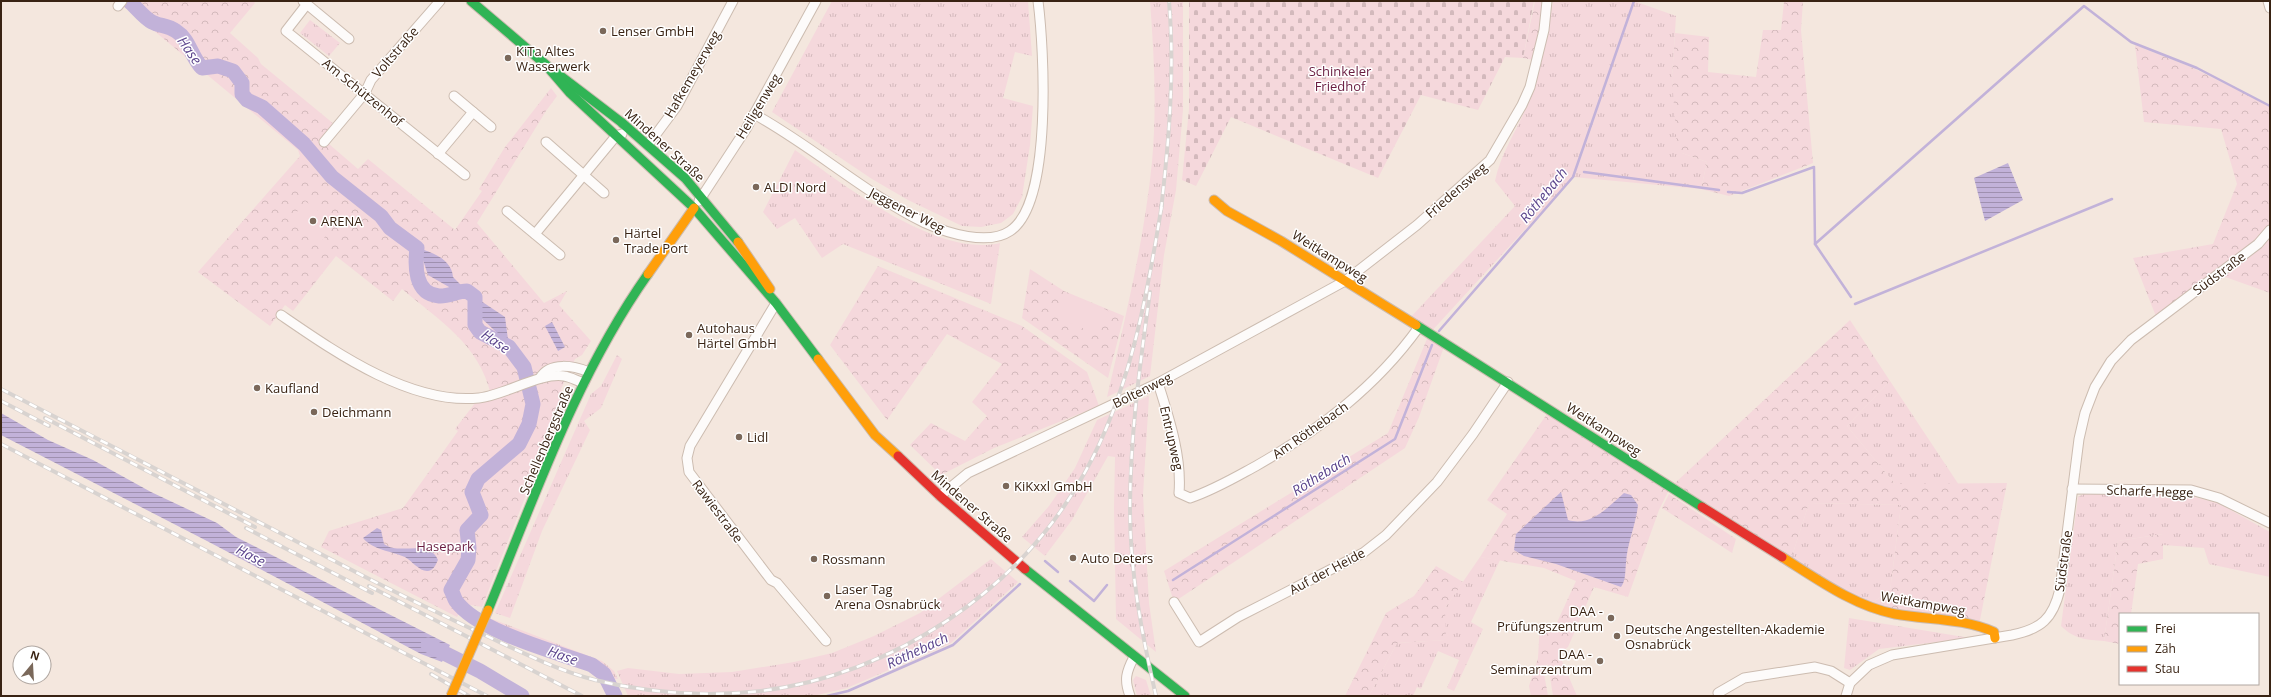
<svg xmlns="http://www.w3.org/2000/svg" width="2271" height="697" viewBox="0 0 2271 697" font-family="'Open Sans',sans-serif">
	<defs>
		<pattern id="grass-tufts" width="24" height="20" patternUnits="userSpaceOnUse"><rect width="24" height="20" fill="#f5d8dc"/><path d="M3 7l-1-3M5 7V3M7 7l1-3M15 17l-1-3M17 17v-4M19 17l1-3" fill="none" stroke="#d3b9bc"/></pattern>
		<pattern id="forest-crowns" width="20" height="18" patternUnits="userSpaceOnUse"><rect width="20" height="18" fill="#f5d8dc"/><path d="M2 6a3 3 0 1 1 6 0M12 15a3 3 0 1 1 6 0" fill="none" stroke="#d3b9bc"/></pattern>
		<pattern id="cemetery-stones" width="16" height="16" patternUnits="userSpaceOnUse"><rect width="16" height="16" fill="#f5d8dc"/><path d="M2 7V4a2 2 0 0 1 4 0v3zM10 15v-3a2 2 0 0 1 4 0v3z" fill="#d3b9bc"/></pattern>
		<pattern id="water-rules" width="6" height="5" patternUnits="userSpaceOnUse"><rect width="6" height="5" fill="#c2b2d9"/><path d="M0 2.5h6" fill="none" stroke="#9f90af"/></pattern>
	</defs>
	<rect width="100%" height="100%" fill="#f4e7de"/>
	<g fill="url(#grass-tufts)">
		<path d="M832 1H1028L1032 56 1015 52 1003 98 1033 106 1030 145 1022 197 1013 214 1001 223 981 227 962 226 908 200 872 179 772 112Z"/>
		<path d="M1150 1H1183V110L1176 190 1164 255 1150 376 1107 397C1125 319 1144 242 1152 162 1157 108 1154 54 1150 1Z"/>
		<path d="M1553 1H1634L1676 16 1672 78 1682 153 1707 162 1701 189 1573 177 1429 334 1408 320 1515 206 1495 181C1500 155 1516 132 1526 108 1541 74 1547 37 1553 1Z"/>
		<path d="M310 20 340 43 329 56 300 33Z"/>
		<path d="M795 150C844 185 937 258 1000 243L991 304 843 244 822 258 795 218 777 229 763 212Z"/>
		<path d="M617 355 622 359 601 408 584 421 590 430 542 531 510 618 495 613 591 394 601 386Z"/>
		<path d="M1890 381 1959 485 1895 484 1847 426Z"/>
		<path d="M1149 396 1143 495 1149 603 1156 652 1116 619 1114 508 1115 457 1108 456 1072 520 1045 556 1022 537 1049 506 1075 468 1097 420Z"/>
		<path d="M2085 493 2190 496 2218 503 2270 532V577L2209 564 2204 548 2163 545V534L2118 541 2104 641C2087 640 2074 639 2061 626L2078 497Z"/>
		<path d="M1809 503 1901 505 1890 591 1867 606 1791 559Z"/>
		<path d="M1480 557 1500 560 1471 622 1483 629 1454 691 1447 688 1459 660 1438 651 1421 689 1417 687 1413 696H1369L1397 643 1445 640V608Z"/>
		<path d="M991 559 1018 582 951 643 847 688 813 696H628L617 671 628 668 679 674 732 672 794 662 832 653 874 636 920 613Z"/>
		<path d="M1849 618 1970 638 1879 649 1850 670 1844 668Z"/>
		<path d="M492 619 602 661 614 671 618 679 606 678 592 665 498 632 489 626Z"/>
		<path d="M1136 676 1146 680 1151 696H1137L1133 680Z"/>
	</g>
	<g fill="url(#forest-crowns)">
		<path d="M118 1H253L255 3 230 33 258 58 261 64 340 129 329 144 358 169 368 159 455 230 482 191 479 189 505 147 551 88 557 96 546 111 477 223 544 303 567 291 559 305 591 341 582 355 575 359 561 389 563 394V401L482 607 465 604 457 617 321 547 329 531 403 508 458 431 455 429 479 398 491 395C479 344 440 321 402 289L393 301 336 256 293 311 285 305 270 326 198 272 300 156 298 150Z"/>
		<path d="M1535 1H1542L1540 33 1534 60 1523 58Z"/>
		<path d="M1789 1H1803L1801 30 1813 163 1729 196 1701 189 1707 162 1682 153 1677 147 1672 78 1675 33 1709 37 1708 72 1756 77 1763 30H1781L1784 2Z"/>
		<path d="M2135 45 2191 67 2270 106V293L2217 274 2157 319 2133 258 2213 244 2237 184 2221 129 2144 122Z"/>
		<path d="M878 266 1022 326 1087 372 1099 406 994 448 941 475 910 445 931 423 965 441 987 416 972 402 1002 364 947 334 887 420 830 345Z"/>
		<path d="M1030 269 1064 291 1124 316 1108 378 1022 318Z"/>
		<path d="M1850 320 1890 381 1847 426 1895 484 2007 483 1979 625 1867 606 1890 591 1901 505 1809 503 1791 559 1675 483Z"/>
		<path d="M1429 334 1445 344 1419 417 1405 448 1174 602 1164 571 1388 433Z"/>
		<path d="M1547 414 1669 490 1659 510 1628 597 1594 587 1568 647 1559 654 1577 696H1553L1548 664 1543 668 1548 696H1531L1529 686 1538 658 1540 623 1554 629 1576 581 1544 568 1480 557 1507 514 1487 500Z"/>
		<path d="M1669 494 1736 539 1732 553 1662 508Z"/>
		<path d="M2163 534V559L2138 564 2131 614H2120V644L2104 641 2118 541Z"/>
		<path d="M1436 566 1463 582 1445 608 1446 640 1397 643 1369 696H1345L1386 613 1414 596Z"/>
	</g>
	<path fill="url(#cemetery-stones)" d="M1189 1H1534L1523 58 1505 57 1478 110 1421 95 1378 178 1231 117 1196 186 1182 180 1189 109Z"/>
	<g fill="#f5d8dc">
		<path d="M305 201 335 223 321 242 291 220Z"/>
		<path d="M1064 292 1109 311 1099 335 1053 316Z"/>
	</g>
	<g fill="url(#water-rules)">
		<path d="M2008 163 2023 200 1985 221 1974 178Z"/>
		<path d="M417 248C433 252 452 260 453 277L467 291H456L428 275 423 260 417 255Z"/>
		<path d="M475 297 505 317 509 347C498 341 503 338 495 331 483 318 474 317 475 297Z"/>
		<path d="M552 322 565 347 558 351 545 326Z"/>
		<path d="M1 413 48 440 93 460 151 492 217 523 236 537 450 645 442 662 421 654 207 541 1 435Z"/>
		<path d="M1561 492 1568 520C1591 527 1608 507 1624 493L1631 495 1638 505C1636 525 1627 543 1626 563 1625 571 1626 580 1621 587L1556 564 1524 556 1514 550 1516 534Z"/>
		<path d="M377 528 381 530 384 544C400 556 429 538 438 560 436 564 434 570 428 571 420 572 412 561 405 557 391 551 373 550 363 538Z"/>
	</g>
	<g fill="none" stroke-linecap="round" stroke-linejoin="round">
		<g stroke="#c2b2d9" stroke-width="2.5">
			<path d="M1584 172 1719 190"/>
			<path d="M1728 192 1742 193 1814 167 1815 244 2084 6 2131 42 2197 68 2270 106"/>
			<path d="M1815 244 1851 297"/>
			<path d="M1855 304 2112 199"/>
			<path d="M1439 331 1573 177 1634 1"/>
			<path d="M1045 561 1058 572"/>
			<path d="M1173 580 1395 439 1432 345"/>
			<path d="M1070 581 1094 601 1107 585"/>
			<path d="M827 696 848 691 953 645 1020 584"/>
		</g>
		<g stroke="#c2b2d9" stroke-width="15">
			<path d="M129 1C136 7 144 18 152 22 159 26 168 25 176 31 190 40 190 55 202 68L218 66 233 71 242 83V94L247 100 262 107 304 144 332 177 381 216 390 228 417 248C415 265 414 294 439 296 448 297 457 291 467 291L475 297V325L480 332 509 347 524 367 533 404 529 424 519 444 478 479 472 492 481 515 467 530 469 548 468 560 451 590C453 593 454 598 456 601 478 632 557 652 592 665L604 674 615 696"/>
			<path d="M428 645 480 671 522 696"/>
		</g>
		<defs>
			<g id="street">
				<path d="M303 1 349 39"/>
				<path d="M2268 1 2270 8"/>
				<path d="M307 4 286 31 465 175"/>
				<path d="M118 6 122 1"/>
				<path d="M454 96 491 127"/>
				<path d="M754 114C814 147 864 193 925 223 947 233 988 246 1010 231 1053 203 1044 48 1038 1"/>
				<path d="M324 142 365 93 371 80 440 1"/>
				<path d="M546 142 604 193"/>
				<path d="M648 145 677 106 733 1"/>
				<path d="M438 154 473 112"/>
				<path d="M699 201 746 129 816 1"/>
				<path d="M507 211 560 255"/>
				<path d="M535 234 616 136 622 134"/>
				<path d="M776 303 690 446 687 458 689 472 771 580 777 583 826 641"/>
				<path d="M281 315C335 352 410 405 479 398 505 395 541 372 564 376 571 377 577 381 584 383"/>
				<path d="M540 378C550 361 574 366 589 372"/>
				<path d="M1158 383C1169 418 1182 457 1179 493L1190 498C1214 490 1234 478 1256 466 1319 430 1376 387 1419 327"/>
				<path d="M2072 489 2191 490 2219 498 2270 523"/>
				<path d="M940 496 968 473 1158 383 1345 281 1417 225 1490 160 1522 105 1530 87 1544 30 1547 1"/>
				<path d="M1174 602 1199 642 1238 617 1363 553 1386 535 1437 482 1473 434 1508 382"/>
				<path d="M1718 693 1744 678 1815 667 1831 671 1850 683"/>
				<path d="M1130 696C1124 680 1126 672 1134 657"/>
				<path d="M1846 696 1850 683 1869 665 1892 655 2012 635C2041 629 2053 619 2060 589L2079 439 2085 413 2095 387 2111 361 2131 340 2258 244 2270 230"/>
			</g>
			<g id="fast">
				<path d="M471 1 545 64 621 122 685 178 738 242"/>
				<path d="M545 64 570 93 694 208 776 303 818 359"/>
				<path d="M1416 325 1702 507"/>
				<path d="M1025 569 1185 696"/>
				<path d="M488 610C535 496 576 376 648 274"/>
			</g>
			<g id="slow">
				<path d="M1214 200 1227 211 1281 241 1416 325"/>
				<path d="M738 242 770 289"/>
				<path d="M648 274 694 208"/>
				<path d="M818 359 875 435 898 456"/>
				<path d="M1782 557C1817 579 1854 606 1895 614 1929 620 1963 618 1994 632L1995 638"/>
			</g>
			<g id="jam">
				<path d="M898 456 940 496 1025 569"/>
				<path d="M1702 507 1782 557"/>
			</g>
		</defs>
		<use href="#street" stroke="#ccbcb0" stroke-width="11"/>
		<use href="#fast" stroke="#ccbcb0" stroke-width="11"/>
		<use href="#slow" stroke="#ccbcb0" stroke-width="11"/>
		<use href="#jam" stroke="#ccbcb0" stroke-width="11"/>
		<use href="#street" stroke="#fdfbfa" stroke-width="9"/>
		<use href="#fast" stroke="#30b455" stroke-width="9"/>
		<use href="#slow" stroke="#ff9f0a" stroke-width="9"/>
		<use href="#jam" stroke="#e5322d" stroke-width="9"/>
		<defs>
			<g id="rail">
				<path d="M1161 210C1169 140 1175 71 1169 1"/>
				<path d="M1150 292C1140 364 1130 436 1130 510 1130 573 1142 635 1156 696"/>
				<path d="M1 389C116 448 231 508 346 567 388 589 432 610 476 631 515 649 553 669 595 680 648 693 707 697 761 691 894 674 1019 591 1084 474 1130 392 1147 296 1162 204"/>
				<path d="M1 401 49 426"/>
				<path d="M45 418 255 527"/>
				<path d="M1 444 487 696"/>
				<path d="M246 528 372 593"/>
				<path d="M369 586 582 696"/>
				<path d="M431 674 469 696"/>
			</g>
		</defs>
		<use href="#rail" stroke="#d8d3d0" stroke-width="4"/>
		<use href="#rail" stroke="#fff" stroke-width="2.5" stroke-dasharray="8" stroke-linecap="butt"/>
		<defs>
			<path id="slow-bridge" d="M451 696 488 610"/>
		</defs>
		<use href="#slow-bridge" stroke="#ccbcb0" stroke-width="11" stroke-linecap="butt"/>
		<use href="#slow-bridge" stroke="#ff9f0a" stroke-width="9"/>
	</g>
	<g fill="#7a685a" stroke="#fff" stroke-width="1.5">
		<circle cx="603" cy="31" r="4"/>
		<circle cx="508" cy="58" r="4"/>
		<circle cx="756" cy="187" r="4"/>
		<circle cx="313" cy="221" r="4"/>
		<circle cx="616" cy="240" r="4"/>
		<circle cx="689" cy="335" r="4"/>
		<circle cx="257" cy="388" r="4"/>
		<circle cx="314" cy="412" r="4"/>
		<circle cx="739" cy="437" r="4"/>
		<circle cx="1006" cy="486" r="4"/>
		<circle cx="1073" cy="558" r="4"/>
		<circle cx="814" cy="559" r="4"/>
		<circle cx="827" cy="596" r="4"/>
		<circle cx="1611" cy="618" r="4"/>
		<circle cx="1617" cy="636" r="4"/>
		<circle cx="1600" cy="661" r="4"/>
	</g>
	<g text-anchor="middle" dominant-baseline="central" stroke-width="3" stroke-linejoin="round" paint-order="stroke">
		<g font-size="13" fill="#392313" stroke="#fff" text-anchor="start">
			<text x="611" y="31">Lenser GmbH</text>
			<text x="516" y="51">KiTa Altes<tspan x="516" dy="15">Wasserwerk</tspan></text>
			<text x="764" y="187">ALDI Nord</text>
			<text x="321" y="221">ARENA</text>
			<text x="624" y="233">Härtel<tspan x="624" dy="15">Trade Port</tspan></text>
			<text x="697" y="328">Autohaus<tspan x="697" dy="15">Härtel GmbH</tspan></text>
			<text x="265" y="388">Kaufland</text>
			<text x="322" y="412">Deichmann</text>
			<text x="747" y="437">Lidl</text>
			<text x="1014" y="486">KiKxxl GmbH</text>
			<text x="1081" y="558">Auto Deters</text>
			<text x="822" y="559">Rossmann</text>
			<text x="835" y="589">Laser Tag<tspan x="835" dy="15">Arena Osnabrück</tspan></text>
			<text x="1603" y="611" text-anchor="end">DAA -<tspan x="1603" dy="15">Prüfungszentrum</tspan></text>
			<text x="1625" y="629">Deutsche Angestellten-Akademie<tspan x="1625" dy="15">Osnabrück</tspan></text>
			<text x="1592" y="654" text-anchor="end">DAA -<tspan x="1592" dy="15">Seminarzentrum</tspan></text>
		</g>
		<g font-size="13" fill="#392313" stroke="#fff">
			<text transform="translate(395 52) rotate(-49)">Voltstraße</text>
			<text transform="translate(692 74) rotate(-60)">Hafkemeyerweg</text>
			<text transform="translate(363 92) rotate(39)">Am Schützenhof</text>
			<text transform="translate(758 106) rotate(-59)">Heiligenweg</text>
			<text transform="translate(665 145) rotate(42)">Mindener Straße</text>
			<text transform="translate(1456 190) rotate(-41)">Friedensweg</text>
			<text transform="translate(907 210) rotate(27)">Jeggener Weg</text>
			<text transform="translate(1330 256) rotate(32)">Weitkampweg</text>
			<text transform="translate(2219 273) rotate(-37)">Südstraße</text>
			<text transform="translate(1142 390) rotate(-26)">Boltenweg</text>
			<text transform="translate(1604 429) rotate(33)">Weitkampweg</text>
			<text transform="translate(1310 430) rotate(-35)">Am Röthebach</text>
			<text transform="translate(1172 438) rotate(77)">Entrupweg</text>
			<text transform="translate(546 440) rotate(-67)">Schellenbergstraße</text>
			<text transform="translate(2150 491) rotate(2)">Scharfe Hegge</text>
			<text transform="translate(972 506) rotate(41)">Mindener Straße</text>
			<text transform="translate(718 511) rotate(53)">Rawiestraße</text>
			<text transform="translate(2063 561) rotate(-82)">Südstraße</text>
			<text transform="translate(1327 571) rotate(-28)">Auf der Heide</text>
			<text transform="translate(1923 603) rotate(10)">Weitkampweg</text>
		</g>
		<g font-size="13" fill="#691c40" stroke="#fff">
			<text x="1340" y="71">Schinkeler<tspan x="1340" dy="15">Friedhof</tspan></text>
			<text x="445" y="546">Hasepark</text>
		</g>
		<g font-size="14" font-style="italic" fill="#5b448c" stroke="#fff">
			<text transform="translate(190 50) rotate(55)">Hase</text>
			<text transform="translate(1543 195) rotate(-51)">Röthebach</text>
			<text transform="translate(496 341) rotate(34)">Hase</text>
			<text transform="translate(1321 474) rotate(-32)">Röthebach</text>
			<text transform="translate(251 555) rotate(28)">Hase</text>
			<text transform="translate(917 650) rotate(-25)">Röthebach</text>
			<text transform="translate(563 655) rotate(20)">Hase</text>
		</g>
	</g>
	<rect width="2271" height="697" fill="none" stroke="#392313" stroke-width="4"/>
	<rect x="2119" y="613" width="140" height="72" fill="#ffffff" stroke="#b0a7a1"/>
	<rect x="2127" y="626" width="20" height="6" fill="#30b455" stroke="#b0a7a1"/>
	<text x="2155" y="633" font-size="12" fill="#392313">Frei</text>
	<rect x="2127" y="646" width="20" height="6" fill="#ff9f0a" stroke="#b0a7a1"/>
	<text x="2155" y="653" font-size="12" fill="#392313">Zäh</text>
	<rect x="2127" y="666" width="20" height="6" fill="#e5322d" stroke="#b0a7a1"/>
	<text x="2155" y="673" font-size="12" fill="#392313">Stau</text>
	<g transform="translate(32 665) rotate(18)"><circle r="19" fill="#ffffff" stroke="#b0a7a1"/>
	<path d="M0-3L7 15L0 10L-7 15Z" fill="#7a685a"/>
	<text y="-6" font-size="11" font-weight="bold" text-anchor="middle" fill="#392313">N</text>
	</g>
</svg>
